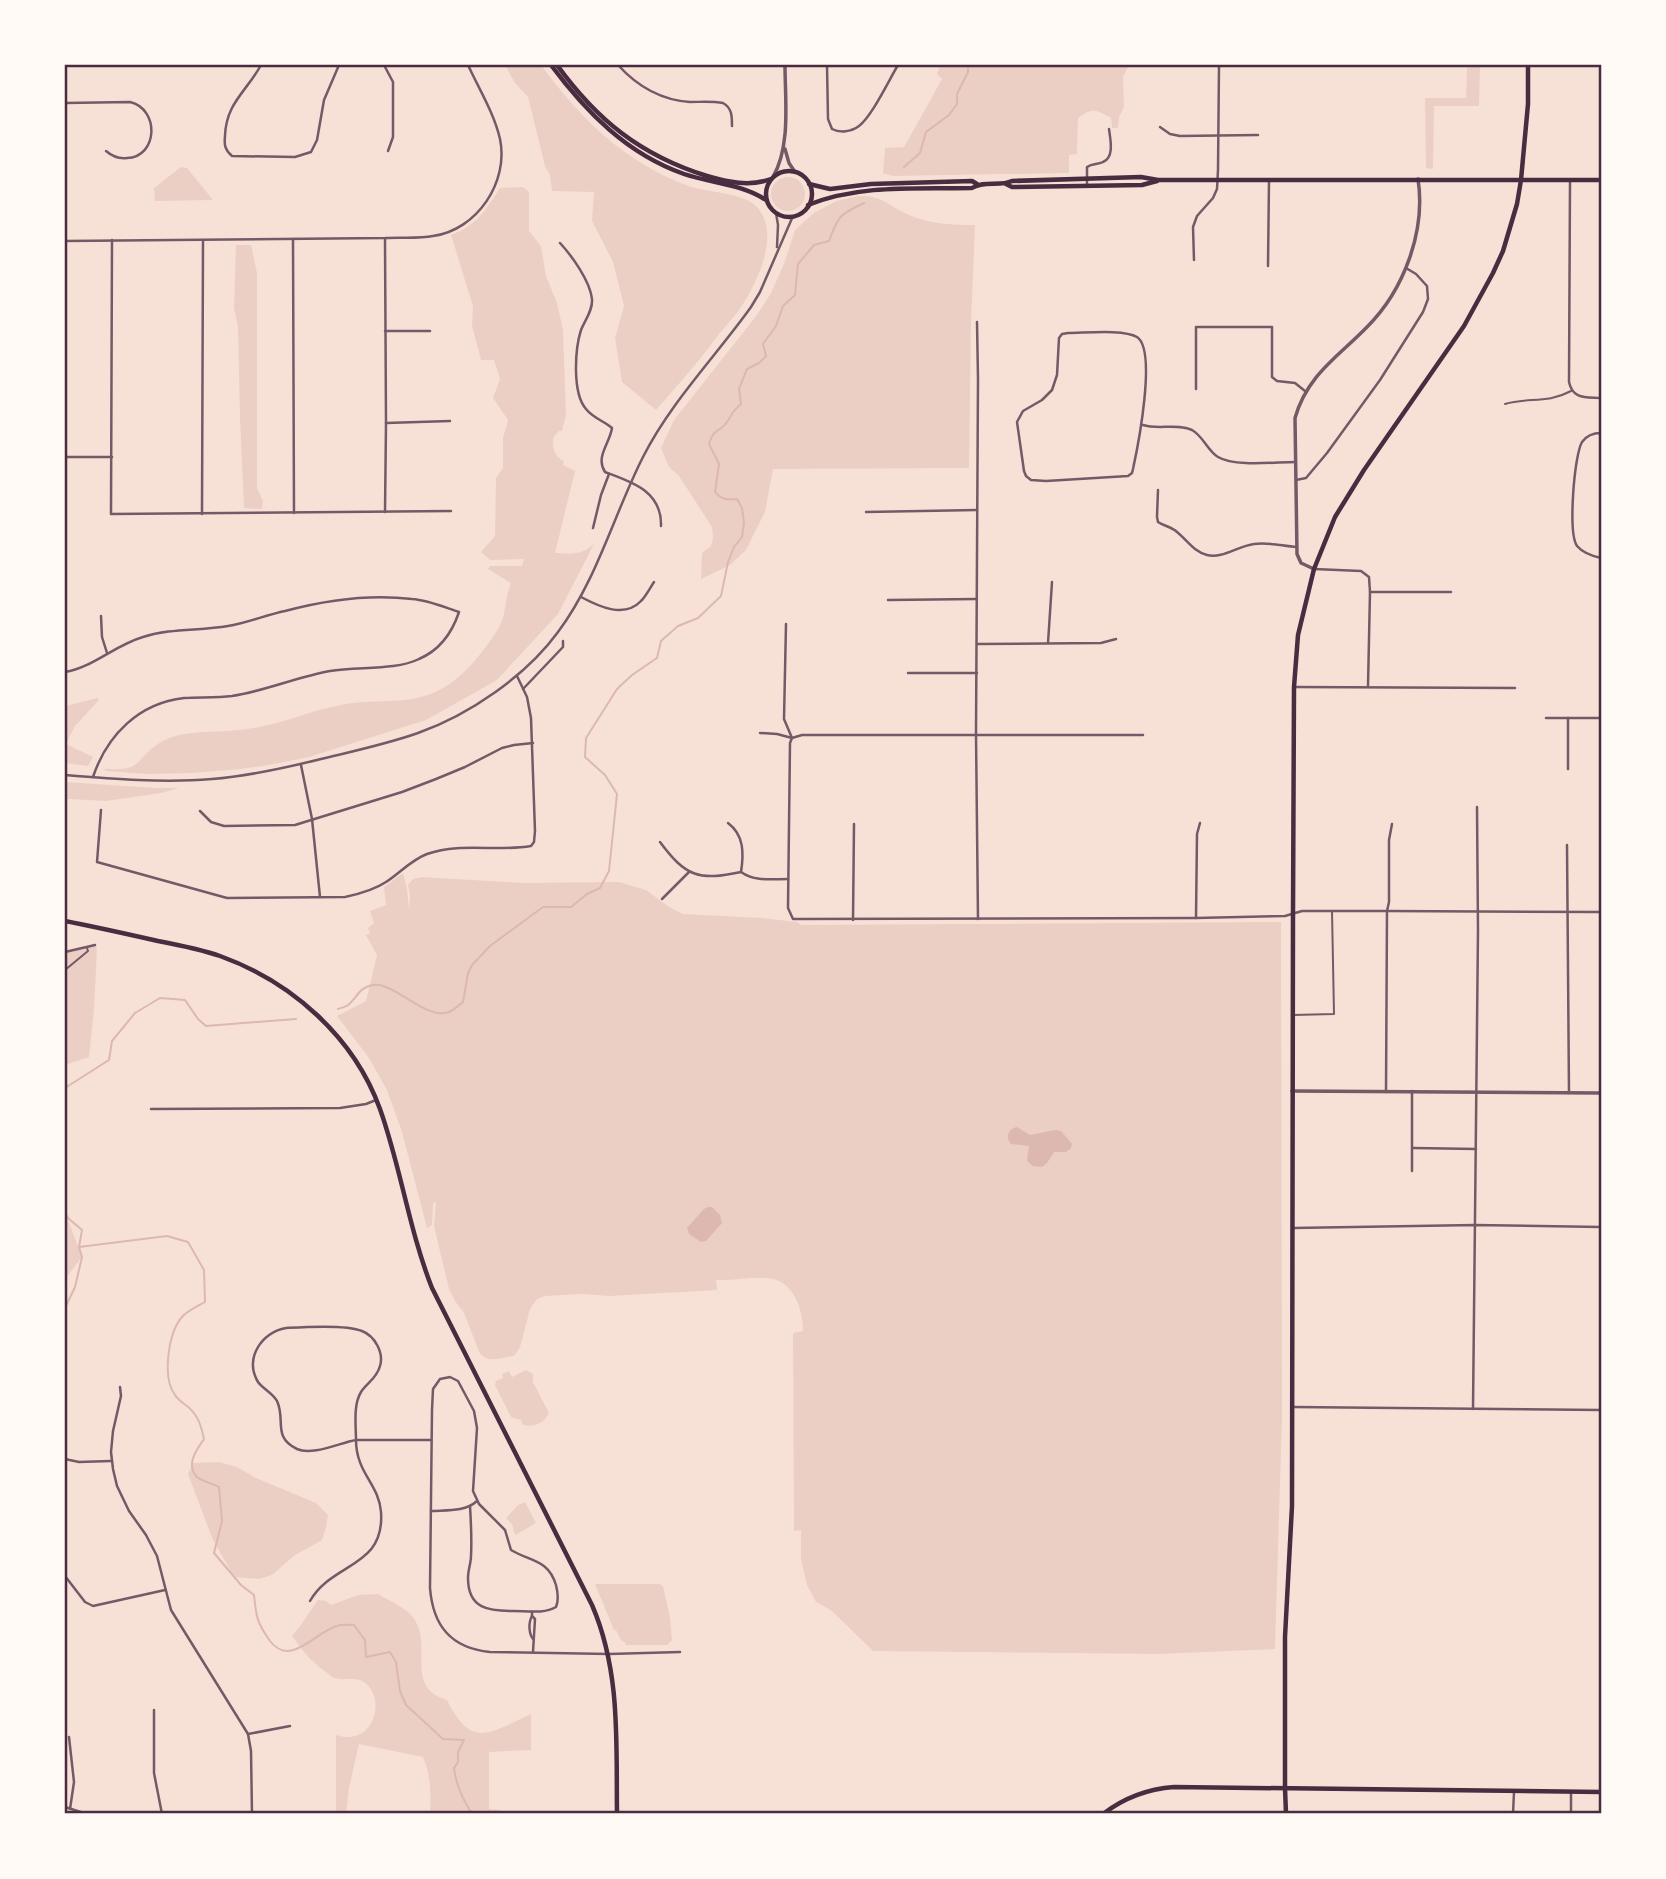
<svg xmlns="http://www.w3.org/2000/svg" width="1666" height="1879" viewBox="0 0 1666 1879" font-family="'Archivo Narrow',sans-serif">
	<rect width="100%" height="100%" fill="#f7e1d7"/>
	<g fill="#ebcfc5">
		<path d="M505 65H541C581 119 622 160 686 185 706 193 742 192 756 206 781 231 759 279 743 304 737 314 728 323 720 333 700 360 678 385 656 410L622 382 615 338 624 306 613 262 592 221 594 192 552 191 550 175 545 166 528 97 515 83Z"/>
		<path d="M940 65H1129L1123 77 1124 107 1119 117 1118 128H1112L1111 118C1096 110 1093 107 1078 118L1077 154 1069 155V173L893 176 883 173 885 148 904 147 942 79 937 74Z"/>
		<path d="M1480 65 1479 106H1434L1433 169 1426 168 1425 98H1466L1467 68Z"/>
		<path d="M181 167 187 168 213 200 155 201 154 188Z"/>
		<circle cx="788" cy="194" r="17"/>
		<path d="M523 187 529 192V231L541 246 546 276 557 303 563 330 566 415 562 431H559L553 438C553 448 553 456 564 461L563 465 575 471 555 553C570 554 586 555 595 542L558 614 497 680 426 720 309 757 269 765 241 769 190 773 148 774 106 771 104 769C112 769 123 770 131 767 137 765 142 758 147 753 157 743 170 736 184 734 209 731 234 732 259 727 286 722 313 710 341 705 387 696 422 711 462 674 473 665 499 632 503 618 506 606 506 595 511 583L488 569 490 566H522L524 559 490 560 481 552 495 536 496 478 503 468V438L508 420 493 398 500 379 494 360H481L472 326 473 306 451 235C476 226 486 210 500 188Z"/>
		<path d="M859 196C883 195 890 207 909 215 929 224 954 225 975 225L971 323 969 468 773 469 765 512 746 550 730 565 701 579 702 553 711 546 713 538 712 527 679 476 669 467 661 448 674 420 757 315 771 293 784 264 795 230 814 213 836 201Z"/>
		<path d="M236 245H251L257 273V488L263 501 262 509 244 508 240 418 238 327 234 308Z"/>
		<path d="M98 698 99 700 75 726 66 744 93 757 88 766 65 763V706Z"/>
		<path d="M65 782 156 788H179L161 793 106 801 69 799 66 800 65 807Z"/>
		<path d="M403 873 407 889 409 910 410 896 408 885 413 879 422 877 524 883 619 882 646 890 669 907 683 914 762 918 797 922 801 925 1281 922 1282 1417 1275 1649 1159 1654 873 1651 832 1611 816 1602 807 1585 801 1560V1530L794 1531 793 1333 803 1331C803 1308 793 1279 766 1278 749 1277 733 1281 716 1280L717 1290 610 1296 583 1294 545 1296 537 1299 530 1309 520 1347 514 1356C502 1357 490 1364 480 1354L464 1313 455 1301 449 1289 434 1226 436 1202 433 1203 432 1225 427 1228 402 1132 387 1090 369 1058 337 1016 366 1001 377 955 366 935 370 933 368 928 374 923 370 911 386 905 384 887Z"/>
		<path d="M95 945 97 949 94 1009 89 1057 65 1065V952Z"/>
		<path d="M65 1212 82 1257 65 1279Z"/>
		<path d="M526 1370 533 1374V1382L549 1413C543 1424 535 1427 523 1425L521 1420 511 1417 495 1385 496 1381 503 1378 502 1374 509 1371 512 1377Z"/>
		<path d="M219 1462 237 1467 256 1478 316 1503 328 1515 326 1527 322 1540 295 1555 272 1575 259 1579 234 1577 212 1538 188 1474 193 1463Z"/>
		<path d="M525 1502 536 1523 515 1535 512 1524 506 1518 518 1505Z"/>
		<path d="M595 1584H659L663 1586 670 1618 672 1640 667 1645H625L626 1643 621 1640 616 1630H614Z"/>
		<path d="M378 1594C391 1602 411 1609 417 1624 430 1651 406 1688 447 1700 472 1750 489 1733 531 1714V1750L489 1752V1809L500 1810V1814H430C431 1794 431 1776 423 1757L359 1744 349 1788 346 1814H336V1735C346 1738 354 1738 362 1733 379 1722 381 1691 362 1681 353 1677 344 1681 335 1678 331 1677 329 1674 326 1672 310 1661 303 1651 292 1636 302 1625 309 1612 318 1600L326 1601 331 1605 358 1595Z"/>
	</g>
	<g fill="#dcb8b0">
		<path d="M1017 1127 1030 1135 1055 1130 1061 1131 1072 1144 1071 1148 1066 1152H1054L1047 1163 1042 1167 1033 1166 1027 1161 1029 1146 1011 1144C1005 1137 1008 1129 1017 1127Z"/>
		<path d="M708 1207H712L720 1215 722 1223 706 1241 701 1242 689 1234 687 1228 704 1209Z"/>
	</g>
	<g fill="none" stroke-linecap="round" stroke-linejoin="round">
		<g stroke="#dcb8b0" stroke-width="2">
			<path d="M904 167 920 153 926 132 949 115 957 104V94L968 72V65"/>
			<path d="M338 1009C340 1008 346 1007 348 1005 357 998 359 987 373 985 393 981 426 1021 449 1012 454 1010 459 1005 463 1002L468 973 472 965 490 946 543 907H571L587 894 600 888 609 871 617 794 605 775 585 757 586 738 617 689 632 675 657 658 661 641 678 626 698 618 721 596 728 562 734 547 742 537 744 523 742 508 737 499C727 500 722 500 715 492L719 464 709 444C715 426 719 434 727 422 734 413 730 413 741 404L739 389 747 369 759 363 766 356 763 344 776 326 783 306 795 295 798 264 814 245 829 241C838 216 840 214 864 203"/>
			<path d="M65 1088 109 1060 112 1041 135 1013 160 998 185 1000 198 1019 206 1026 296 1019"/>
			<path d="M65 1212 68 1218 82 1230 79 1247 82 1257 75 1287 65 1308"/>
			<path d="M79 1247 167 1236 188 1242 204 1270 205 1302C198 1306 187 1311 182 1317 168 1333 162 1378 175 1395 177 1399 183 1403 187 1406 198 1415 201 1425 204 1439 197 1449 185 1465 197 1477 202 1481 213 1484 219 1487L222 1521 214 1553 241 1585 254 1595C256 1616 257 1623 270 1641 291 1668 315 1632 337 1626 342 1624 348 1625 354 1625L365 1640 366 1657 390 1652 396 1662 400 1691 406 1705 443 1739 464 1740 458 1752V1762L454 1768C456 1785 463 1800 472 1814"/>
		</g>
		<g stroke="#755966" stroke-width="2">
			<path d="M1505 404C1528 397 1547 404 1571 391"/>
			<path d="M65 970 88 951 87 948"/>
			<path d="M1293 1015 1334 1014 1332 911"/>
		</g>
		<g stroke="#755966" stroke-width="2.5">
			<path d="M261 65C247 91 226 103 225 136 224 145 225 150 232 156L295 157 311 152 317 140 324 100 339 65"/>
			<path d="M384 65 393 82V137L388 151"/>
			<path d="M618 65C637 86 660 100 690 102 701 102 712 101 723 103 732 108 732 116 732 126"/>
			<path d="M827 65 828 119 832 129C840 133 851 132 859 126 872 116 889 80 898 65"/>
			<path d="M65 103 130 102C160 109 158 157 127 158 119 159 113 157 106 151"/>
			<path d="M1160 127 1170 134 1180 136 1258 135"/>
			<path d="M1570 181 1569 382C1573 400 1586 397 1601 398"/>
			<path d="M1087 186V167C1093 163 1097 165 1103 162 1115 157 1110 138 1109 129"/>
			<path d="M776 213 778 225 777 247"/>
			<path d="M293 239 294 513"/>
			<path d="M112 240 111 514 451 511"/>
			<path d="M65 241 385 238C401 237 418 239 433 236 477 230 509 182 500 139 494 113 479 89 468 65"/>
			<path d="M560 243C572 256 590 281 592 299 593 310 585 320 581 330 575 349 572 393 586 409 593 418 604 421 612 428 610 443 595 457 605 472 632 482 662 491 661 526"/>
			<path d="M1194 260 1193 227 1197 216 1213 198 1217 189 1218 170 1219 65"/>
			<path d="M1268 266 1269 180"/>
			<path d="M977 322 978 379 976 734 978 919"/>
			<path d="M385 331H430"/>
			<path d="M1068 333C1085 333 1124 329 1137 337 1157 350 1138 446 1133 469L1132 473 1128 476 1046 481 1031 480 1026 476 1024 471 1017 422 1023 411 1042 400 1052 390 1057 375 1059 338 1062 334Z"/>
			<path d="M1196 389V327H1272V377L1277 381 1295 383 1305 391"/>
			<path d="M386 423 450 421"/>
			<path d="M1143 425C1158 430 1177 423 1192 430 1203 436 1208 451 1218 457 1235 467 1275 462 1295 462"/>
			<path d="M1601 433C1593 433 1587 435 1582 442 1574 456 1568 533 1577 546 1583 553 1592 556 1601 558"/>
			<path d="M65 457H112"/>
			<path d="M1296 480 1306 478 1327 453 1380 380 1423 312 1428 299 1427 286 1416 274 1406 268"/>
			<path d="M1158 490 1157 517 1158 522C1164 526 1172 527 1177 532 1187 540 1194 552 1207 555 1222 559 1238 546 1254 544 1269 542 1282 546 1297 547"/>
			<path d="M385 512 386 423 385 239"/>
			<path d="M866 512 977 510"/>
			<path d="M202 514 203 241"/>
			<path d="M593 528 601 495 609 474"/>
			<path d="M1314 569 1361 571 1369 577 1370 592H1451"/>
			<path d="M581 597C598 606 624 619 641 601 646 596 650 588 654 582"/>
			<path d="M888 600 977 599"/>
			<path d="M101 616 102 637 107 653"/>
			<path d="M786 624 784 719 792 738 790 743 788 908 793 919 1196 918 1285 916 1302 911H1387L1601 912"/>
			<path d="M1048 643 1052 582"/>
			<path d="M977 644 1101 643 1116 639"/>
			<path d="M65 672C92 668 115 645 143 637 171 628 199 631 228 626 247 623 266 615 285 611 326 600 370 594 412 599 428 600 444 607 459 612 452 633 440 650 419 659 395 671 357 666 330 671 297 677 265 691 232 696 216 698 200 697 184 698 139 703 107 735 93 777"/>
			<path d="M908 673H977"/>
			<path d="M1368 686 1370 592"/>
			<path d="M1294 687 1515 688"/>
			<path d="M523 689 563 647V641"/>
			<path d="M1546 718H1601"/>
			<path d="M760 733 777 734 792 738 802 735H1143"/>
			<path d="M301 765 312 819 320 897"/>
			<path d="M1568 769V718"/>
			<path d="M65 775C113 779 164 783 212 779 250 776 285 768 321 759 354 751 387 744 418 733 469 715 526 676 558 632 597 580 614 514 643 457 670 403 716 356 751 307L760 292 793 216"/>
			<path d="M101 810 97 862 227 898 345 897C359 894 374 890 386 882 400 873 411 860 427 854 461 842 496 852 531 846L534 842 535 831 531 718 527 697 517 676"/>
			<path d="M200 811 211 822 224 826 295 825 402 792 436 779 465 767 502 748 514 745 533 743"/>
			<path d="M728 823C744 835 744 853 741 872"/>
			<path d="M660 842C686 877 699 881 741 872 755 882 772 879 788 879"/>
			<path d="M1567 845 1569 1093"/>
			<path d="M662 899 689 872"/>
			<path d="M1196 918 1197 834 1200 823"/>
			<path d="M853 920 854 824"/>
			<path d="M65 952 95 945"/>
			<path d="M1412 1091V1171"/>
			<path d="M1386 1092 1387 911 1389 902V840L1392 824"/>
			<path d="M151 1109 340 1108 366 1104 376 1100"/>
			<path d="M1413 1148 1476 1149"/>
			<path d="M1293 1228 1475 1225 1601 1227"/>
			<path d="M286 1328C303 1327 346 1324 362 1331 375 1336 384 1353 380 1366 377 1378 367 1383 361 1392 353 1405 356 1426 356 1440 339 1443 312 1456 297 1449 272 1437 286 1420 277 1401 273 1393 263 1389 258 1382 244 1358 262 1332 286 1328Z"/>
			<path d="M120 1387 121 1396 113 1431 111 1452 113 1469 117 1486 129 1511 146 1535 157 1556 171 1610 248 1734 251 1751 252 1814"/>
			<path d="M1293 1407 1601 1410"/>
			<path d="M1473 1409 1478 930 1477 807"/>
			<path d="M65 1459 79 1462 111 1461"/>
			<path d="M470 1506C471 1523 472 1539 471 1556 471 1563 468 1570 468 1578 468 1609 489 1611 513 1611 527 1611 544 1614 556 1607 559 1600 558 1593 556 1585 548 1559 531 1562 511 1550L505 1530 479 1504 473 1491 477 1428 474 1411 458 1381 450 1377 440 1379 433 1389 432 1410 430 1588C433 1626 451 1648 490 1652L609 1654 680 1652"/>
			<path d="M431 1511C447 1510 465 1512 477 1501"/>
			<path d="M65 1576 85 1602 93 1606 165 1590"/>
			<path d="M310 1601C332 1562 385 1568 381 1512 379 1484 356 1473 356 1440H430"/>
			<path d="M532 1612V1616L535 1619 533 1652"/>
			<path d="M532 1616C528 1623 529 1634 533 1639"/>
			<path d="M154 1710V1773L162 1814"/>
			<path d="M248 1734 290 1726"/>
			<path d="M69 1737 74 1782 70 1809"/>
			<path d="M65 1807 87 1814"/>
			<path d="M1513 1814 1514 1792"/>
			<path d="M1571 1814V1792"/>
		</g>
		<g stroke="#755966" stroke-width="3.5">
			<path d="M785 149 789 163 795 172"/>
			<path d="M773 177C791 146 785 100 785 65"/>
			<path d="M1314 569 1301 563 1297 554 1295 418C1307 375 1338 357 1367 327 1404 290 1426 231 1418 179"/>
			<path d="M1292 1091 1601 1093"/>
		</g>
		<g stroke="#4a2c40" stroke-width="4.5">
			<path d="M551 65C586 112 627 154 684 174 711 183 742 184 766 200"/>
			<path d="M557 65C597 120 640 155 707 176 727 182 750 187 771 179"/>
			<circle cx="789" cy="194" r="23"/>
			<path d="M809 184 830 189 871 184 972 181 977 184"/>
			<path d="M1006 184 1012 187 1142 185 1157 181"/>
			<path d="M808 205C860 184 917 189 972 188 984 180 1000 187 1012 181L1141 177 1158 180H1601"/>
			<path d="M1285 1788 1286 1814"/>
		</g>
		<g stroke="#4a2c40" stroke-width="4.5">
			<path d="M65 921C96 927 127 934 158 941 179 945 200 949 220 956 292 982 354 1037 380 1109 401 1168 409 1230 432 1288L592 1605C621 1672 616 1743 617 1814"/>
			<path d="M1285 1788V1637L1292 1506 1293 914 1294 687 1298 635 1314 569 1335 517 1364 470 1464 326 1493 273 1503 251 1517 204 1521 180 1528 104V65"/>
			<path d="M1103 1814C1125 1797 1147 1789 1174 1787L1601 1792"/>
		</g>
	</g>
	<rect width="1666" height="1879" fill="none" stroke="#fffaf5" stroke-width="133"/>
	<rect x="66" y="66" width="1534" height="1746" fill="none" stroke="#4a2c40" stroke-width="2.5"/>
</svg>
